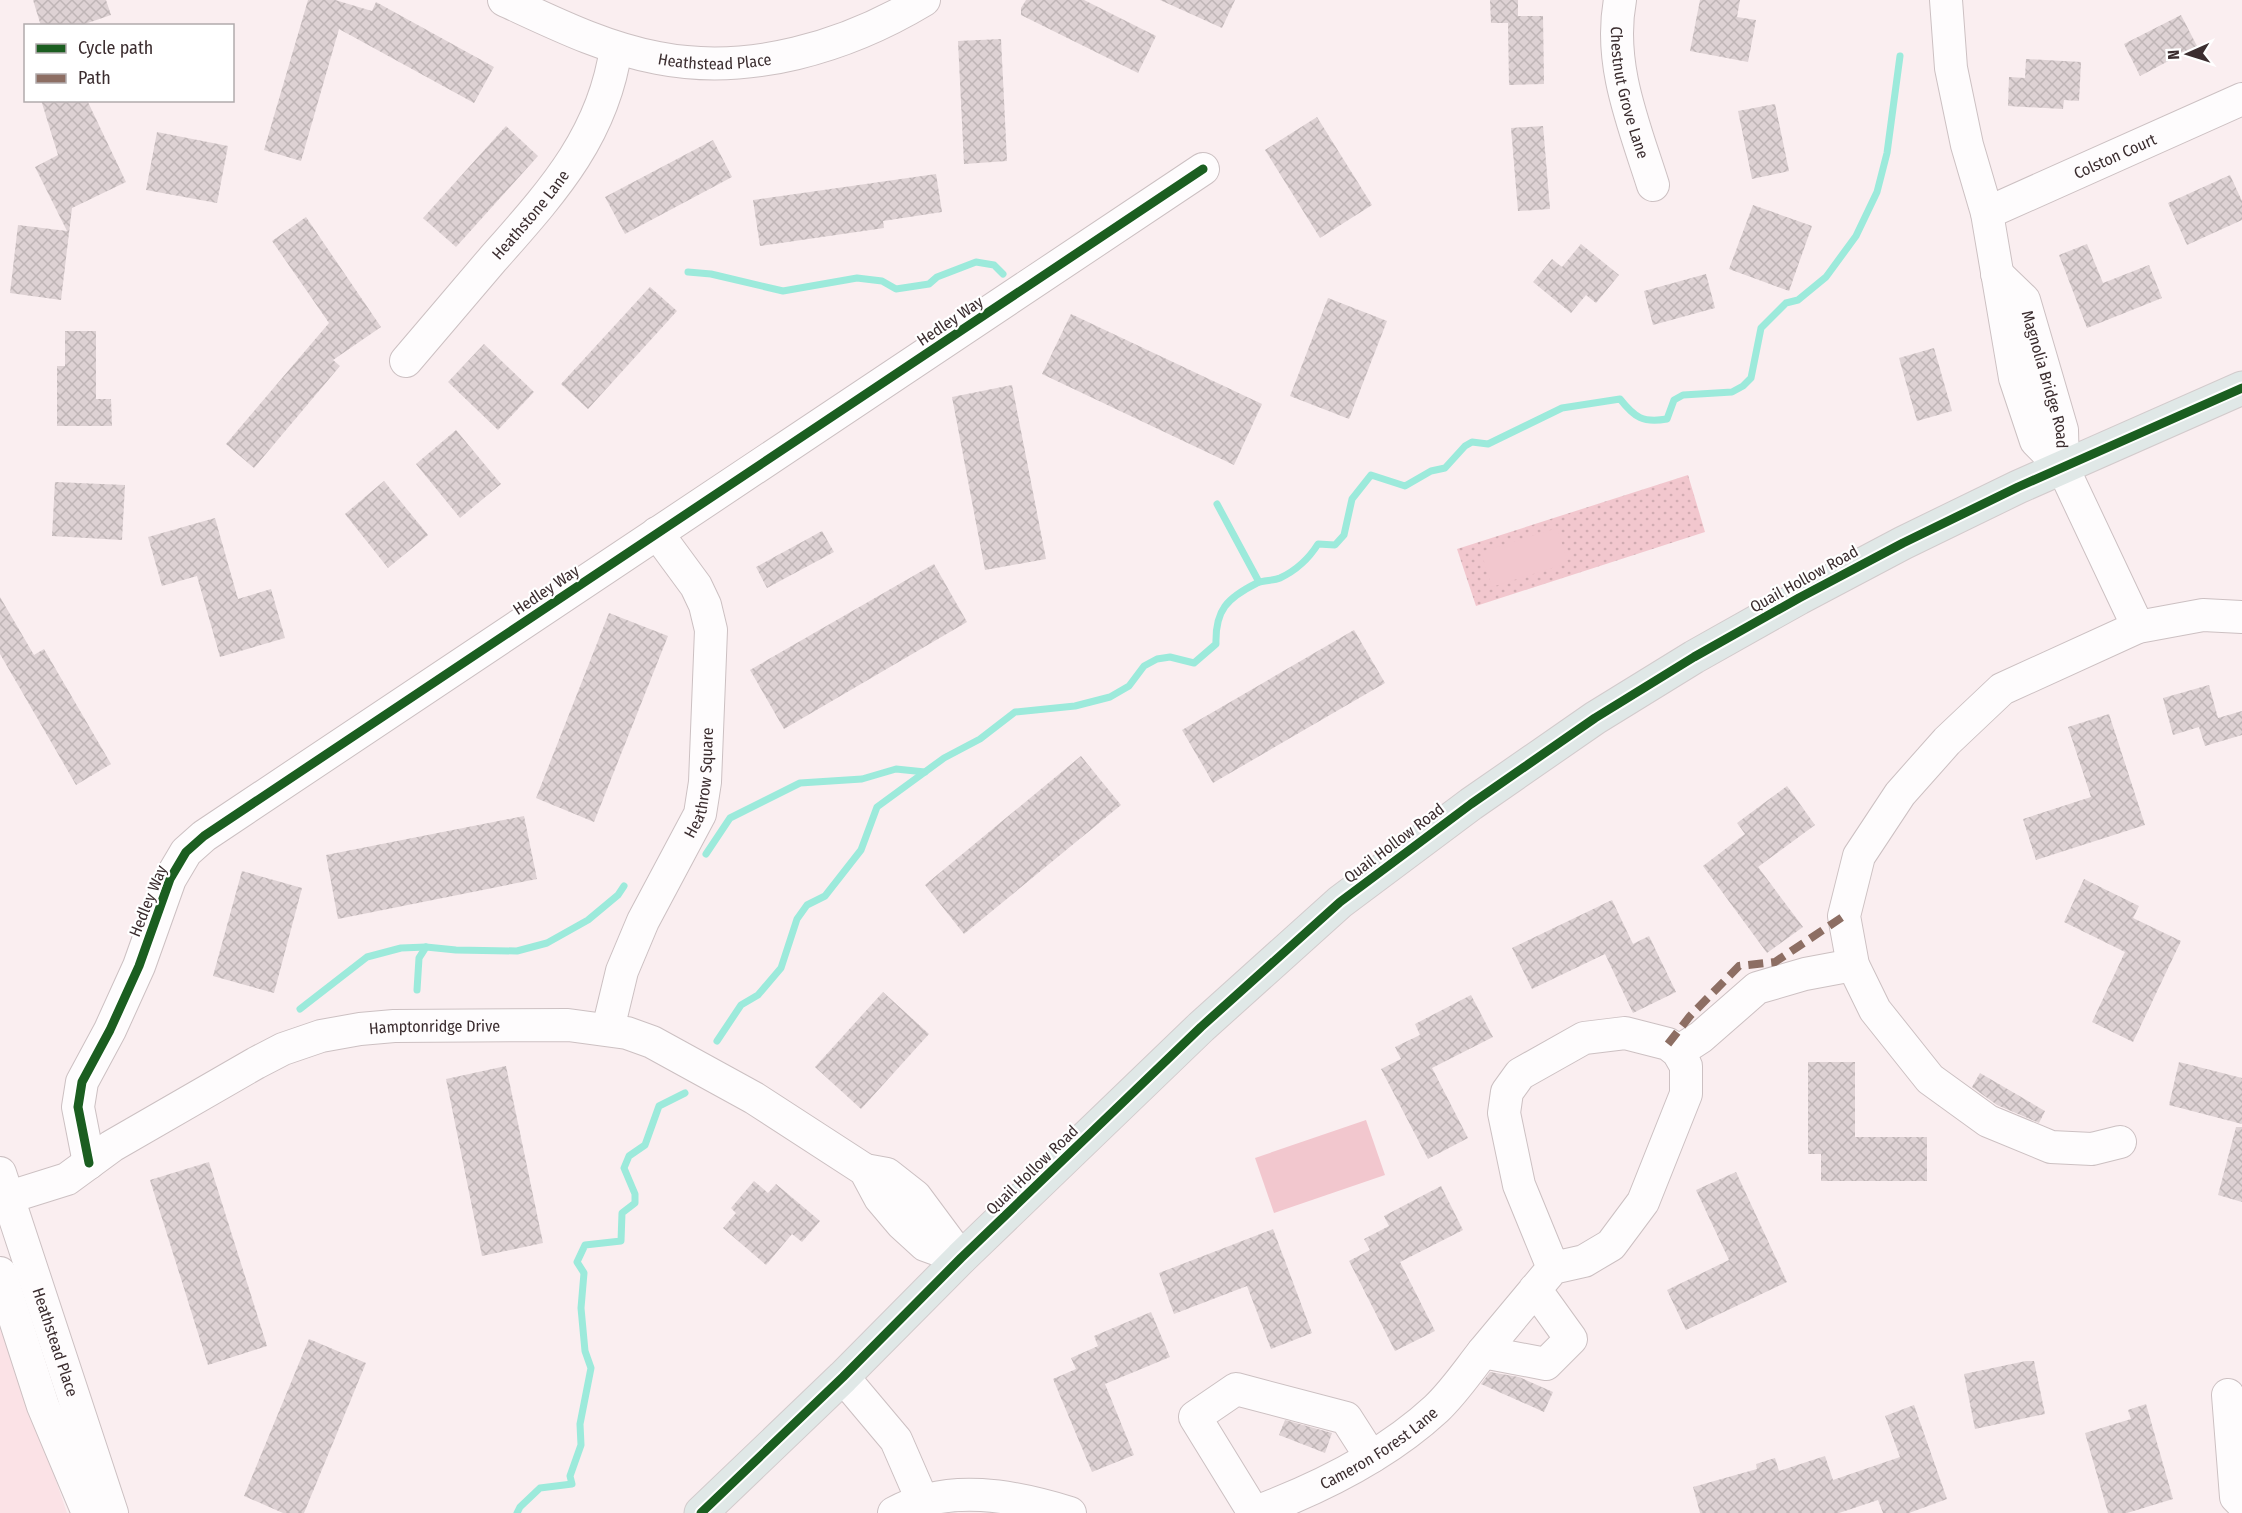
<svg xmlns="http://www.w3.org/2000/svg" width="2242" height="1513" viewBox="0 0 2242 1513" font-family="'Fira Sans Condensed',sans-serif">
	<defs>
		<pattern id="grass-dots" width="8" height="8" patternUnits="userSpaceOnUse" patternTransform="scale(1.5)"><rect width="8" height="8" fill="#f2c7ce"/><path d="M2 2h.1M6 6h.1" fill="none" stroke="#d0abb1" stroke-width="1.8" stroke-linecap="round"/></pattern>
		<pattern id="building-cross-hatch" width="8" height="8" patternUnits="userSpaceOnUse" patternTransform="scale(1.5)"><rect width="8" height="8" fill="#ded2d4"/><path d="M0 0l8 8M0 8l8-8" fill="none" stroke="#bfb5b6"/></pattern>
	</defs>
	<rect width="100%" height="100%" fill="#faeef0"/>
	<path fill="#fbe2e6" d="M0 1317 67 1513H0Z"/>
	<path fill="url(#grass-dots)" d="M1688 475 1705 532 1476 606 1457 549Z"/>
	<g fill="#f2c7ce">
		<path d="M1557 528 1568 563 1492 587 1481 552Z"/>
		<path d="M1366 1120 1385 1175 1274 1213 1255 1158Z"/>
	</g>
	<g fill="none" stroke-linecap="round" stroke-linejoin="round">
		<g stroke="#9ceadb" stroke-width="7">
			<path d="M688 272 711 274 783 291 857 278 882 281 896 289 929 284 937 277 976 262 994 265 1003 274"/>
			<path d="M1217 504 1259 582"/>
			<path d="M706 854 730 818 800 783 862 779 896 769 925 772"/>
			<path d="M417 990 419 958 426 947"/>
			<path d="M300 1009 367 957 401 948 426 947 456 950 517 951 547 943 588 920 618 895 624 886"/>
			<path d="M717 1041 741 1005 758 995 781 968 797 919 807 905 825 896 861 850 877 807 944 758 980 739 1015 712 1075 706 1110 697 1129 686 1144 666 1157 659 1170 657 1194 663 1216 644C1215 610 1227 598 1257 583 1264 580 1273 581 1280 578 1297 570 1308 560 1318 544L1335 545 1344 535 1352 499 1371 475 1405 486 1431 471 1445 468 1465 446 1472 442 1488 444 1562 408 1620 399C1635 418 1643 423 1667 419L1674 400 1683 395 1732 392 1743 386 1751 378 1761 328 1786 303 1798 300 1826 277 1856 236 1877 192 1887 153 1900 56"/>
			<path d="M517 1513 520 1507 540 1488 572 1484 570 1476 581 1445 580 1424 591 1368 585 1351 581 1308 584 1273 577 1262 585 1245 621 1241 622 1213 635 1203V1194L624 1168 629 1156 645 1145 659 1106 685 1093"/>
		</g>
	</g>
	<g fill="url(#building-cross-hatch)">
		<path d="M33 0H106L111 15 79 26H41Z"/>
		<path d="M308 0H335L372 11 376 2 494 67 474 103 339 29 301 161 264 150Z"/>
		<path d="M1026 0H1084L1156 36 1138 73 1021 15V8Z"/>
		<path d="M1160 0H1235L1222 28Z"/>
		<path d="M1490 0H1518V16H1543L1544 84 1509 85 1508 23H1491Z"/>
		<path d="M1700 0H1740L1737 17 1756 20 1748 62 1690 51Z"/>
		<path d="M2181 15 2197 46 2140 76 2124 44Z"/>
		<path d="M1001 39 1007 161 964 164 958 41Z"/>
		<path d="M2026 59 2081 62 2079 101 2064 100 2063 109 2008 106 2009 77 2025 78Z"/>
		<path d="M41 100H87L126 182 72 208 61 300 10 293 18 225 67 231 35 167 58 155Z"/>
		<path d="M1775 104 1789 171 1752 179 1738 111Z"/>
		<path d="M1317 117 1372 205 1320 238 1265 150Z"/>
		<path d="M506 126 538 156 456 247 423 218Z"/>
		<path d="M1543 126 1550 209 1518 211 1511 128Z"/>
		<path d="M157 132 228 146 217 203 146 190Z"/>
		<path d="M713 140 732 177 625 234 605 197Z"/>
		<path d="M936 174 942 212 883 221 884 228 760 246 753 200Z"/>
		<path d="M2230 175 2242 201V220L2187 245 2168 203Z"/>
		<path d="M1753 205 1812 226 1789 291 1729 269Z"/>
		<path d="M306 217 381 327 333 360 340 366 254 468 226 444 329 323 272 241Z"/>
		<path d="M1581 244 1619 275 1596 303 1586 295 1571 313 1533 282 1552 259 1562 267Z"/>
		<path d="M2087 244 2103 283 2149 265 2162 298 2087 328 2059 255Z"/>
		<path d="M1706 274 1715 308 1653 325 1644 291Z"/>
		<path d="M650 287 677 311 588 409 561 384Z"/>
		<path d="M1328 298 1387 321 1349 419 1290 396Z"/>
		<path d="M1071 314 1262 404 1234 465 1042 374Z"/>
		<path d="M65 331H96V399H111L112 426H57V366H65Z"/>
		<path d="M484 344 534 392 498 430 448 382Z"/>
		<path d="M1934 348 1952 411 1917 421 1899 358Z"/>
		<path d="M1012 385 1046 559 985 570 952 397Z"/>
		<path d="M456 430 501 484 460 518 416 464Z"/>
		<path d="M384 481 428 535 388 568 345 514Z"/>
		<path d="M55 482 125 485 122 540 52 536Z"/>
		<path d="M215 518 238 599 271 589 285 638 220 657 197 576 162 586 148 537Z"/>
		<path d="M822 531 834 552 767 588 756 567Z"/>
		<path d="M934 564 967 622 784 729 750 670Z"/>
		<path d="M0 597 34 655 44 649 111 764 76 785 0 654Z"/>
		<path d="M609 613 668 636 594 822 536 798Z"/>
		<path d="M1354 630 1385 683 1213 783 1182 730Z"/>
		<path d="M2209 685 2218 718 2242 711V735L2205 746 2199 727 2173 735 2163 698Z"/>
		<path d="M2109 714 2145 825 2036 860 2023 819 2091 797 2068 727Z"/>
		<path d="M1081 756 1121 805 964 934 925 885Z"/>
		<path d="M1787 786 1815 825 1758 867 1803 927 1767 953 1703 866 1745 834 1737 823Z"/>
		<path d="M524 816 537 879 338 919 326 855Z"/>
		<path d="M242 871 302 888 274 993 213 976Z"/>
		<path d="M2084 879 2139 906 2133 918 2181 941 2133 1042 2092 1022 2125 952 2064 922Z"/>
		<path d="M1612 900 1633 944 1649 936 1676 992 1633 1013 1605 954 1532 989 1512 948Z"/>
		<path d="M883 992 929 1034 861 1109 815 1067Z"/>
		<path d="M1471 995 1493 1037 1432 1068 1468 1138 1428 1159 1381 1069 1401 1059 1395 1047 1420 1035 1415 1024Z"/>
		<path d="M1808 1062H1855V1137H1927V1181H1821V1154H1808Z"/>
		<path d="M2179 1062 2242 1078V1124L2169 1105Z"/>
		<path d="M506 1066 543 1243 482 1256 446 1079Z"/>
		<path d="M1980 1073 2045 1111 2039 1123 1997 1105 1972 1087Z"/>
		<path d="M2236 1127H2242V1202L2218 1195Z"/>
		<path d="M209 1162 267 1346 208 1365 150 1180Z"/>
		<path d="M1736 1172 1787 1282 1686 1330 1667 1290 1729 1260 1696 1190Z"/>
		<path d="M754 1181 768 1193 776 1184 820 1221 802 1242 792 1234 766 1265 723 1228 736 1213 731 1208Z"/>
		<path d="M1441 1186 1463 1230 1400 1262 1435 1331 1395 1351 1349 1261 1370 1250 1364 1239 1389 1226 1384 1216Z"/>
		<path d="M1273 1229 1312 1333 1271 1349 1247 1286 1174 1314 1159 1273Z"/>
		<path d="M1151 1312 1170 1357 1105 1384 1134 1455 1092 1472 1053 1379 1076 1369 1071 1358 1098 1346 1094 1336Z"/>
		<path d="M309 1339 366 1363 304 1513H283L244 1496Z"/>
		<path d="M2026 1361H2034L2045 1414 1975 1429 1964 1374Z"/>
		<path d="M1490 1372 1519 1377 1553 1392 1544 1412 1481 1384Z"/>
		<path d="M2146 1404 2173 1499 2127 1513H2108L2085 1433 2131 1419 2128 1410Z"/>
		<path d="M1914 1405 1947 1499 1909 1513H1883L1878 1500 1839 1513H1700L1693 1487 1757 1469 1756 1464 1775 1458 1779 1471 1825 1456 1833 1480 1900 1457 1885 1416Z"/>
		<path d="M1285 1420 1332 1433 1325 1453 1279 1435Z"/>
	</g>
	<g fill="none" stroke-linecap="round" stroke-linejoin="round">
		<defs>
			<g id="minor">
				<path id="s1" d="M504 0C554 23 604 48 658 58 749 76 846 47 924 0"/>
				<path id="s2" d="M1620 0C1608 64 1634 125 1653 185"/>
				<path d="M1946 0 1951 68 1967 145 1987 213 2015 378 2036 441 2063 468 2138 627"/>
				<path id="s3" d="M1987 213 2242 99"/>
				<path id="s4" d="M1997 274 2024 300 2062 430 2063 468"/>
				<path id="s5" d="M406 361C435 327 463 294 492 260 550 194 603 138 616 48"/>
				<path id="s6" d="M608 1029 622 971 643 921 700 814 705 782 711 630 705 605 696 586 657 533"/>
				<path d="M1678 1052 1701 1037 1757 988 1805 974 1853 965"/>
				<path d="M2120 1142 2092 1149 2051 1147 1988 1121 1930 1079 1875 1010 1853 965 1844 916 1859 856 1900 794 1947 741 2002 689 2138 627 2203 615 2242 617"/>
				<path d="M89 1163 78 1107 82 1082 110 1030 139 966 170 879 186 852 204 836 1203 169"/>
				<path d="M865 1170 887 1174 915 1196 961 1258"/>
				<path id="s7" d="M0 1173 112 1513"/>
				<path id="s8" d="M0 1200 67 1179 112 1146 256 1063 283 1049 321 1036 360 1029 394 1026 568 1025 627 1033 652 1042 754 1098 865 1170 880 1198 902 1224 925 1245 961 1258"/>
				<path d="M0 1273 43 1406 88 1513"/>
				<path d="M1535 1289 1571 1339 1546 1364 1483 1352 1553 1268 1584 1261 1611 1245 1643 1202 1686 1094V1066L1678 1052 1668 1044 1625 1033 1584 1038 1520 1074 1507 1092 1504 1113 1519 1185 1553 1268"/>
				<path d="M843 1377 896 1440 923 1502"/>
				<path d="M2228 1395 2236 1497 2242 1503"/>
				<path d="M894 1513C948 1482 1015 1496 1070 1513"/>
				<path id="s9" d="M1253 1513C1318 1489 1385 1456 1436 1409 1454 1392 1468 1371 1483 1352"/>
				<path d="M1254 1513 1195 1417 1236 1389 1346 1418 1371 1457"/>
			</g>
			<path id="major" d="M701 1513 843 1377 961 1258 1201 1027 1340 902 1471 804 1595 718 1694 657 1799 598 1903 543 2018 487 2242 388"/>
		</defs>
		<use href="#minor" stroke="#ccc0c2" stroke-width="34"/>
		<use href="#major" stroke="#d2cbcc" stroke-width="35"/>
		<use href="#minor" stroke="#fefcfd" stroke-width="32"/>
		<use href="#major" stroke="#e0e8e7" stroke-width="33"/>
		<path stroke="#8d6e63" stroke-width="8" stroke-dasharray="15 8" stroke-linecap="butt" d="M1668 1044 1690 1016 1739 966 1775 962 1844 916"/>
		<defs>
			<g id="cycleway">
				<path d="M89 1163 78 1107 82 1082 110 1030 139 966 170 879 186 852 204 836 1203 169"/>
				<path d="M701 1513 843 1377 961 1258 1201 1027 1340 902 1471 804 1595 718 1694 657 1799 598 1903 543 2018 487 2242 388"/>
			</g>
		</defs>
		<use href="#cycleway" stroke="#fff" stroke-width="13"/>
		<use href="#cycleway" stroke="#1b5e20" stroke-width="9"/>
	</g>
	<g text-anchor="middle" dominant-baseline="central" stroke-width="4.5" stroke-linejoin="round" paint-order="stroke">
		<g font-size="16" fill="#3b2d2f" stroke="#fff">
			<text stroke="none"><textPath href="#s1" startOffset="222">Heathstead Place</textPath></text>
			<text stroke="none"><textPath href="#s2" startOffset="94">Chestnut Grove Lane</textPath></text>
			<text stroke="none"><textPath href="#s3" startOffset="140">Colston Court</textPath></text>
			<text stroke="none"><textPath href="#s5" startOffset="192">Heathstone Lane</textPath></text>
			<text transform="translate(950 321) rotate(-34)">Hedley Way</text>
			<text stroke="none"><textPath href="#s4" startOffset="120">Magnolia Bridge Road</textPath></text>
			<text transform="translate(1804 579) rotate(-29)">Quail Hollow Road</text>
			<text transform="translate(546 590) rotate(-34)">Hedley Way</text>
			<text stroke="none"><textPath href="#s6" startOffset="266">Heathrow Square</textPath></text>
			<text transform="translate(1394 843) rotate(-37)">Quail Hollow Road</text>
			<text transform="translate(148 901) rotate(-68)">Hedley Way</text>
			<text stroke="none"><textPath href="#s8" startOffset="477">Hamptonridge Drive</textPath></text>
			<text transform="translate(1032 1170) rotate(-44)">Quail Hollow Road</text>
			<text stroke="none"><textPath href="#s7" startOffset="178">Heathstead Place</textPath></text>
			<text stroke="none"><textPath href="#s9" startOffset="142">Cameron Forest Lane</textPath></text>
		</g>
	</g>
	<rect x="24" y="24" width="210" height="78" fill="#ffffff" stroke="#b1abac" stroke-width="1.5"/>
	<rect x="36" y="44" width="30" height="9" fill="#1b5e20" stroke="#b1abac" stroke-width="1.5"/>
	<text x="78" y="54" font-size="18" fill="#3b2d2f">Cycle path</text>
	<rect x="36" y="74" width="30" height="9" fill="#8d6e63" stroke="#b1abac" stroke-width="1.5"/>
	<text x="78" y="84" font-size="18" fill="#3b2d2f">Path</text>
	<g transform="translate(2188 54) rotate(267)" stroke="#ffffff" stroke-width="4.5" paint-order="stroke">
	<path d="M0-4.5L10 22L0 15L-10 22Z" fill="#3b2d2f"/>
	<text y="-9" font-size="16" font-weight="bold" text-anchor="middle" fill="#3b2d2f">N</text>
	</g>
</svg>
